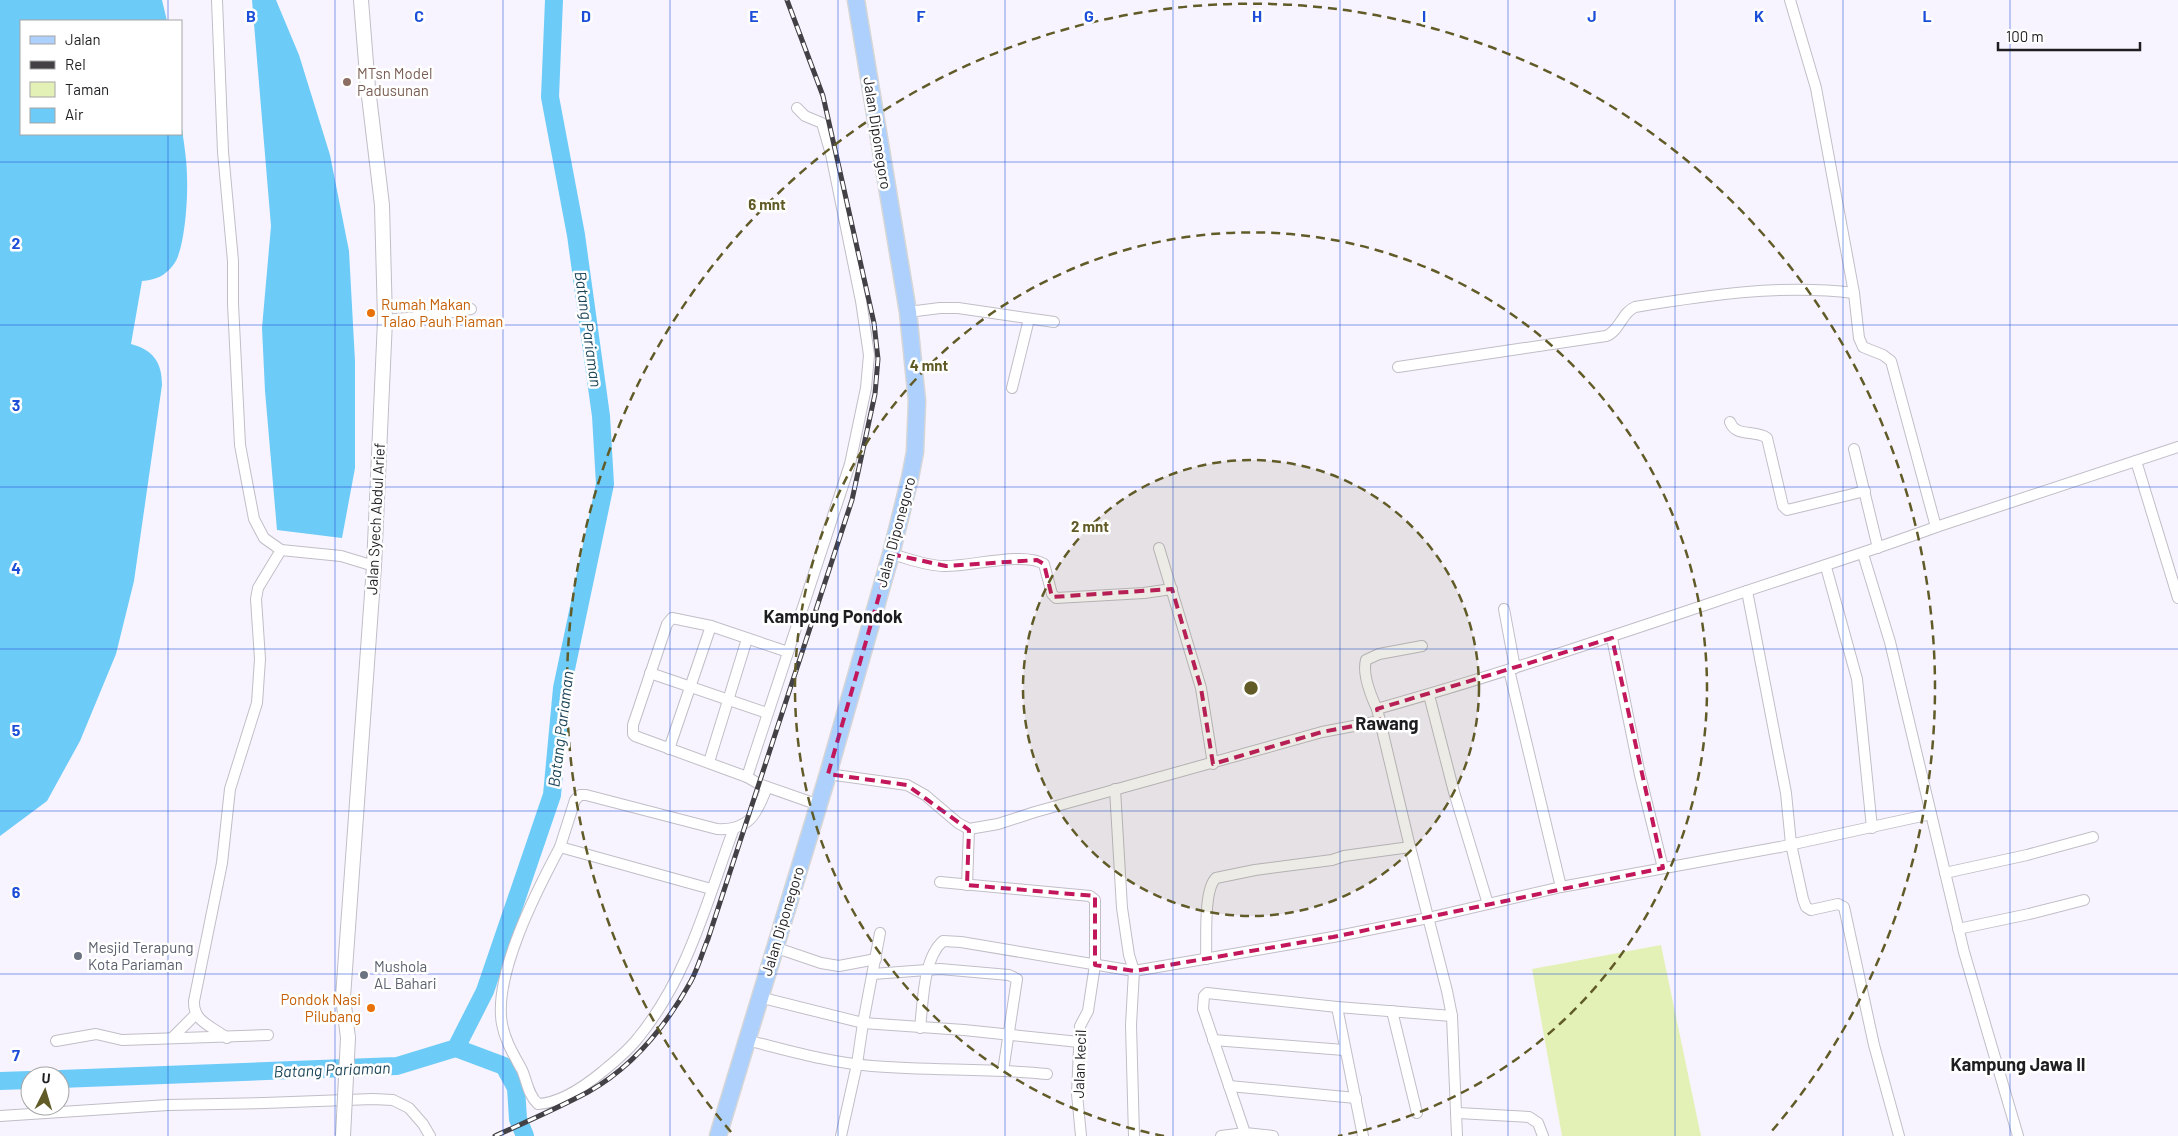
<svg xmlns="http://www.w3.org/2000/svg" width="2178" height="1136" viewBox="0 0 2178 1136" font-family="Barlow,sans-serif">
	<rect width="100%" height="100%" fill="#f8f4ff"/>
	<path fill="#e3f1b7" d="M1661 945 1701 1136H1562L1532 969Z"/>
	<g fill="#6dcbf7">
		<path d="M0 0H162L167 21H21V134H181V120C183 139 187 158 187 177 188 197 185 249 174 264 165 276 156 280 142 281L131 344C153 350 162 362 162 385L134 581 116 654 80 741 47 801 0 836Z"/>
		<path d="M252 0H276L299 55 330 155 349 251 355 361V468L342 538 277 530 265 391 262 328 271 226Z"/>
	</g>
	<g fill="none" stroke-linecap="round" stroke-linejoin="round">
		<g stroke="#6dcbf7" stroke-width="18">
			<path d="M456 1048 504 1066 516 1088 518 1119 525 1136"/>
			<path d="M60 1079 397 1066 456 1048 485 991 552 795 562 688 605 484 601 416 576 235 550 97 554 0"/>
			<path d="M0 1081 30 1080"/>
		</g>
		<defs>
			<g id="street">
				<path d="M217 0 223 152 233 261V304L240 445 254 519 264 538 281 550 341 556 374 566"/>
				<path d="M797 108 805 116 822 123 831 154 861 301 869 355 866 388 850 464 747 777 759 784 819 805"/>
				<path d="M908 312 940 308H958L1054 322"/>
				<path d="M385 320 428 316 471 309"/>
				<path d="M1398 367 1606 336C1620 331 1622 312 1635 307 1708 295 1781 284 1854 293"/>
				<path d="M1012 388 1029 319"/>
				<path d="M1730 422C1736 438 1755 429 1767 438L1783 506 1787 510 1865 491"/>
				<path d="M1854 449 1878 548"/>
				<path d="M2136 461 2178 598"/>
				<path d="M1936 527 2178 447"/>
				<path d="M1159 548 1201 688 1213 764"/>
				<path d="M891 554C907 558 926 566 944 566 969 567 1024 551 1044 564L1052 594 1056 598 1144 593 1172 589"/>
				<path d="M1863 554 1890 642 1964 952 2018 1136"/>
				<path d="M1826 567 1857 679 1872 828"/>
				<path d="M1747 591 1786 793 1791 844 1803 899 1806 907 1811 910 1838 904 1844 907 1874 1045 1899 1136"/>
				<path d="M1504 609 1515 668"/>
				<path d="M1612 638 1640 775 1663 868"/>
				<path d="M1509 670 1561 887"/>
				<path d="M650 673 767 713"/>
				<path d="M1429 695 1454 792 1488 904"/>
				<path d="M1377 709C1371 696 1362 674 1366 660L1379 654 1422 646"/>
				<path d="M1380 721 1410 847 1447 991 1452 1016 1457 1136"/>
				<path d="M669 749 711 626"/>
				<path d="M709 762 747 639"/>
				<path d="M828 774 907 785 925 795 958 823 969 829 998 824 1035 812 1322 732 1380 721 1377 709C1491 677 1604 639 1717 601 1790 576 1863 554 1936 527L1891 361 1883 355 1863 347 1859 338 1854 293 1816 88 1790 0"/>
				<path d="M747 777 635 736 633 734V725L667 624 672 618 711 626 788 652"/>
				<path d="M560 847C537 890 493 975 502 1024 505 1041 514 1055 522 1070 527 1081 528 1095 538 1104 560 1103 585 1086 602 1072 614 1062 628 1051 638 1038 688 977 707 901 734 828"/>
				<path d="M1945 873 2027 855 2093 837"/>
				<path d="M940 882 1090 896 1095 900V965L1088 1011 1080 1026 1077 1094 1081 1136"/>
				<path d="M967 885 969 829"/>
				<path d="M711 889 560 847 575 800 580 795H586L717 829C749 831 757 814 767 787"/>
				<path d="M1958 929 2029 914 2084 900"/>
				<path d="M774 947 821 963 839 966 876 959"/>
				<path d="M1206 959C1207 941 1203 890 1216 878L1255 870 1332 860 1344 856 1410 847"/>
				<path d="M873 974 940 969 1009 975 1017 979 1003 1071"/>
				<path d="M759 997 863 1023 964 1030 1079 1042"/>
				<path d="M1337 1007 1363 1136"/>
				<path d="M1392 1011 1417 1113"/>
				<path d="M920 1028C923 1003 923 958 943 941L961 942 1134 971 1129 955 1122 908 1115 789"/>
				<path d="M172 1038 195 1015"/>
				<path d="M227 1038C212 1026 193 1022 194 1001L222 863 230 789 257 703 260 659 256 599 258 588 281 550"/>
				<path d="M746 1040C787 1050 830 1063 872 1066 930 1071 989 1068 1047 1074"/>
				<path d="M1213 1040 1344 1050"/>
				<path d="M56 1041 96 1034 122 1040 268 1035"/>
				<path d="M1229 1086 1356 1098"/>
				<path d="M1458 1113 1529 1117 1538 1123 1543 1136"/>
				<path d="M0 1116 168 1105 264 1103 373 1099 393 1100 409 1108 423 1124 430 1136"/>
				<path d="M841 1136 857 1064 863 1023 880 933"/>
				<path d="M1134 1136 1131 1025 1134 971 1333 937 1428 918 1561 887 1780 847 1931 814"/>
				<path d="M1221 1136 1245 1133"/>
				<path d="M1273 1136 1245 1133 1203 1009 1204 996 1207 993 1337 1007 1452 1016"/>
			</g>
			<path id="secondary" d="M348 1038 343 997 374 566 385 320 382 205 368 88 361 0"/>
			<path id="primary" d="M718 1136 828 774 891 554 910 478 915 452 917 401 908 312 856 0"/>
		</defs>
		<use href="#street" stroke="#c1bec7" stroke-width="12"/>
		<use href="#secondary" stroke="#c1bec7" stroke-width="16"/>
		<use href="#primary" stroke="#d6d6d7" stroke-width="19"/>
		<use href="#street" stroke="#fff" stroke-width="10"/>
		<use href="#secondary" stroke="#fff" stroke-width="14"/>
		<use href="#primary" stroke="#add0fd" stroke-width="16"/>
		<defs>
			<path id="rail" d="M495 1136C526 1122 558 1108 588 1092 633 1067 666 1026 691 981 698 968 702 953 708 939L852 500 875 394 878 359 874 323 823 96 787 0"/>
		</defs>
		<use href="#rail" stroke="#434146" stroke-width="5"/>
		<use href="#rail" stroke="#fff" stroke-width="3" stroke-dasharray="9" stroke-linecap="butt"/>
		<defs>
			<path id="secondary-bridge" d="M343 1136 348 1038"/>
		</defs>
		<use href="#secondary-bridge" stroke="#c1bec7" stroke-width="16" stroke-linecap="butt"/>
		<use href="#secondary-bridge" stroke="#fff" stroke-width="14"/>
	</g>
	<path fill="none" stroke="#c2185b" stroke-width="4" stroke-dasharray="10 6" stroke-linejoin="round" d="M891 554 946 566 1037 560 1044 564 1052 597 1172 589 1201 688 1213 764 1322 732 1380 721 1377 709 1612 638 1663 868 1333 937 1134 971 1095 965V896L967 885 969 830 907 785 828 774Z"/>
	<path fill="none" stroke="#1d4ed8" stroke-width="1" stroke-opacity="0.55" d="M168 0V21M335 0V1136M503 0V1136M670 0V1136M838 0V1136M1005 0V1136M1173 0V1136M1340 0V1136M1508 0V1136M1675 0V1136M1843 0V1136M2010 0V1136M168 134V1136M0 162H2178M0 325H2178M0 487H2178M0 649H2178M0 811H2178M0 974H2178"/>
	<circle cx="1251" cy="688" r="228" fill="#615b28" fill-opacity=".12"/>
	<g fill="none" stroke="#615b28" stroke-width="2.5" stroke-dasharray="9 6">
		<circle cx="1251" cy="688" r="228"/>
		<path d="M1164 1136A456 456 0 1 1 1338 1136"/>
		<path d="M731 1132A684 684 0 1 1 1771 1132"/>
	</g>
	<circle fill="#8d6e63" stroke="#fff" stroke-width="2" cx="347" cy="82" r="5"/>
	<g fill="#e8710a" stroke="#fff" stroke-width="2">
		<circle cx="371" cy="313" r="5"/>
		<circle cx="371" cy="1008" r="5"/>
	</g>
	<g fill="#6b7280" stroke="#fff" stroke-width="2">
		<circle cx="78" cy="956" r="5"/>
		<circle cx="364" cy="975" r="5"/>
	</g>
	<g text-anchor="middle" dominant-baseline="central" stroke-width="5" stroke-linejoin="round" paint-order="stroke">
		<g font-size="15" fill="#785e54" stroke="#fff" text-anchor="start">
			<text x="357" y="73">MTsn Model<tspan x="357" dy="17">Padusunan</tspan></text>
		</g>
		<g font-size="15" fill="#1e1d20" stroke="#fff">
			<text transform="translate(878 133) rotate(81)">Jalan Diponegoro</text>
			<text transform="translate(375 519) rotate(-87)">Jalan Syech Abdul Arief</text>
			<text transform="translate(895 532) rotate(-75)">Jalan Diponegoro</text>
			<text transform="translate(782 921) rotate(-73)">Jalan Diponegoro</text>
			<text transform="translate(1079 1064) rotate(-88)">Jalan kecil</text>
		</g>
		<g font-size="15" fill="#c56008" stroke="#fff" text-anchor="start">
			<text x="381" y="304">Rumah Makan<tspan x="381" dy="17">Talao Pauh Piaman</tspan></text>
			<text x="361" y="999" text-anchor="end">Pondok Nasi<tspan x="361" dy="17">Pilubang</tspan></text>
		</g>
		<g font-size="15" fill="#5b616d" stroke="#fff" text-anchor="start">
			<text x="88" y="947">Mesjid Terapung<tspan x="88" dy="17">Kota Pariaman</tspan></text>
			<text x="374" y="966">Mushola<tspan x="374" dy="17">AL Bahari</tspan></text>
		</g>
		<g font-size="16" font-style="italic" fill="#1c4558" stroke="#fff">
			<text transform="translate(589 329) rotate(82)">Batang Pariaman</text>
			<text transform="translate(560 729) rotate(-83)">Batang Pariaman</text>
			<text transform="translate(332 1069) rotate(-2)">Batang Pariaman</text>
		</g>
		<g font-size="18" font-weight="bold" fill="#1e1d20" stroke="#fff">
			<text x="833" y="616">Kampung Pondok</text>
			<text x="1387" y="723">Rawang</text>
			<text x="2018" y="1064">Kampung Jawa II</text>
		</g>
	</g>
	<g font-size="16" text-anchor="middle" font-weight="bold" fill="#1d4ed8" stroke="#fff" stroke-width="5" stroke-linejoin="round" paint-order="stroke">
		<text x="251" y="22">B</text>
		<text x="419" y="22">C</text>
		<text x="586" y="22">D</text>
		<text x="754" y="22">E</text>
		<text x="921" y="22">F</text>
		<text x="1089" y="22">G</text>
		<text x="1257" y="22">H</text>
		<text x="1424" y="22">I</text>
		<text x="1592" y="22">J</text>
		<text x="1759" y="22">K</text>
		<text x="1927" y="22">L</text>
		<text x="16" y="249">2</text>
		<text x="16" y="411">3</text>
		<text x="16" y="574">4</text>
		<text x="16" y="736">5</text>
		<text x="16" y="898">6</text>
		<text x="16" y="1061">7</text>
	</g>
	<circle cx="1251" cy="688" r="8" fill="#615b28" stroke="#fff" stroke-width="2.5"/>
	<g font-size="15" text-anchor="middle" font-weight="bold" fill="#615b28" stroke="#fff" stroke-width="5" stroke-linejoin="round" paint-order="stroke">
		<text x="767" y="210">6 mnt</text>
		<text x="929" y="371">4 mnt</text>
		<text x="1090" y="532">2 mnt</text>
	</g>
	<rect x="20" y="20" width="162" height="115" fill="#ffffff" stroke="#a5a5a6"/>
	<rect x="30" y="36" width="25" height="8" fill="#add0fd" stroke="#a5a5a6"/>
	<text x="65" y="45" font-size="15" fill="#1e1d20">Jalan</text>
	<rect x="30" y="61" width="25" height="8" fill="#434146" stroke="#a5a5a6"/>
	<text x="65" y="70" font-size="15" fill="#1e1d20">Rel</text>
	<rect x="30" y="82" width="25" height="15" fill="#e3f1b7" stroke="#a5a5a6"/>
	<text x="65" y="95" font-size="15" fill="#1e1d20">Taman</text>
	<rect x="30" y="108" width="25" height="15" fill="#6dcbf7" stroke="#a5a5a6"/>
	<text x="65" y="120" font-size="15" fill="#1e1d20">Air</text>
	<g transform="translate(45 1091) rotate(5)"><circle r="24" fill="#ffffff" stroke="#a5a5a6"/>
	<path d="M0-4L9 19L0 12L-9 19Z" fill="#615b28"/>
	<text y="-8" font-size="14" font-weight="bold" text-anchor="middle" fill="#1e1d20">U</text>
	</g>
	<path d="M1998 42v8h142v-8" fill="none" stroke="#1e1d20" stroke-width="2.5"/>
	<text x="2006" y="42" font-size="15" fill="#1e1d20" stroke="#ffffff" stroke-width="4" paint-order="stroke">100 m</text>
</svg>
